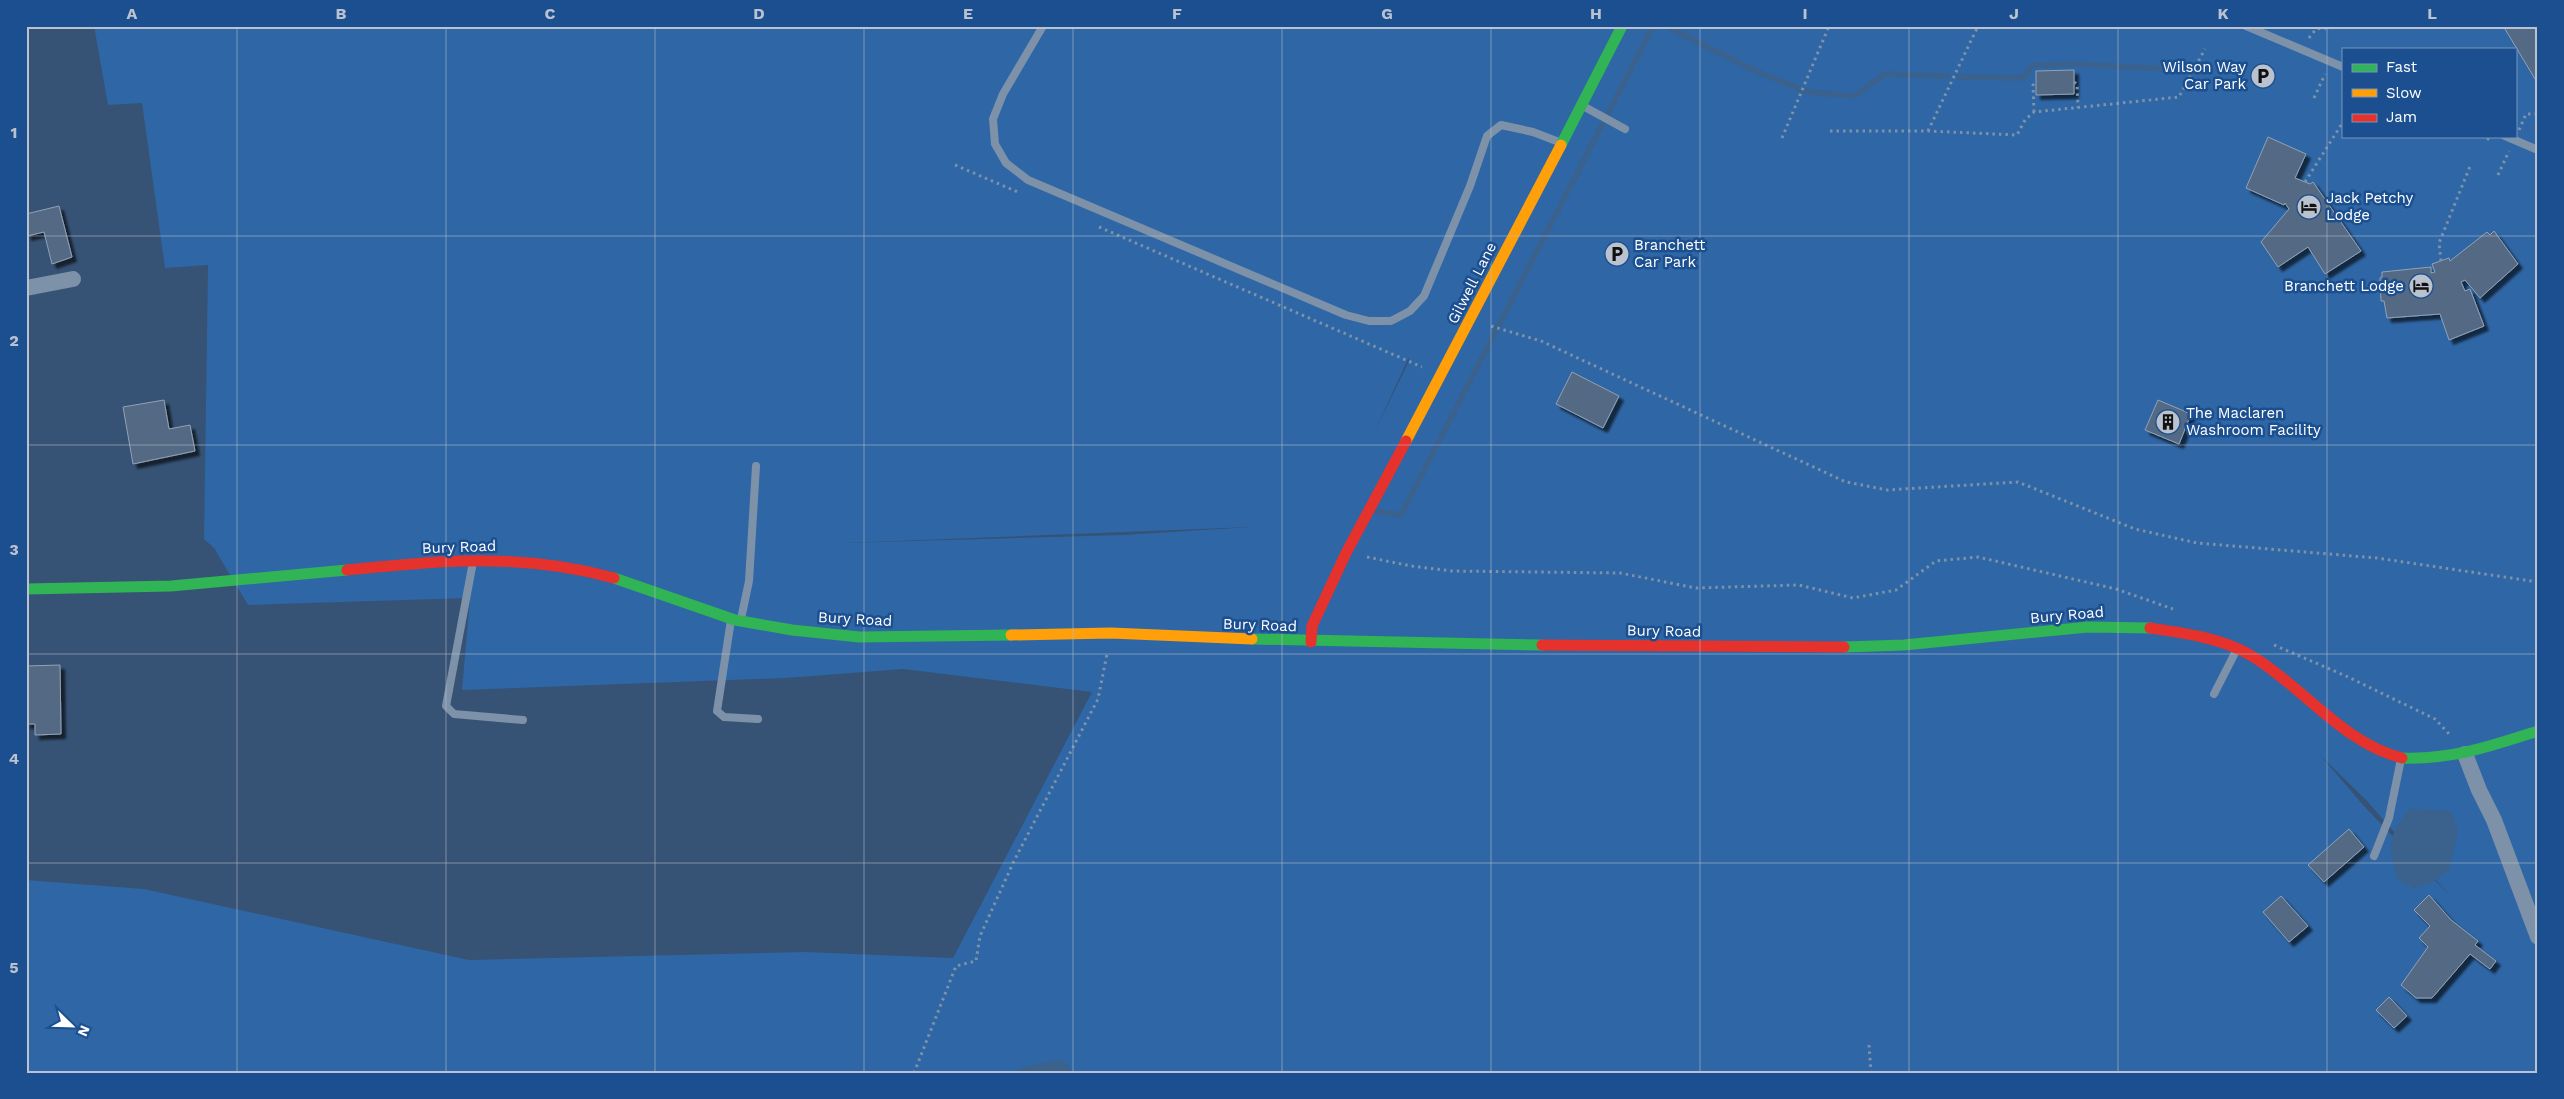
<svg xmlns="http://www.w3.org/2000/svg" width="2564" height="1099" viewBox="0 0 2564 1099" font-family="'Work Sans',sans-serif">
	<defs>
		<filter id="shadow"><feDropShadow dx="4.5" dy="4.5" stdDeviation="1" flood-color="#0009"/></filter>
	</defs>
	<rect width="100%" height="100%" fill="#365274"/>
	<path fill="#2f66a5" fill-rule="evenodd" d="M94 26H2538V1073H26V880L144 889 469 960 806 952 953 958 1092 692 903 669 786 678 462 690 470 598 248 605 214 548 204 539 208 265 165 268 142 103 108 105ZM2343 49H2515V136H2343ZM1409 357V361L1374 433ZM1251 527 1123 535 844 543ZM2321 756 2367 801 2450 896 2364 806Z"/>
	<g fill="#3b618d">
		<path d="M2409 809 2451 811 2458 830 2449 870 2431 883 2414 888 2398 880C2387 845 2387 839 2409 809Z"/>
		<path d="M1057 1060 1067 1063 1073 1073H1014L1025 1067Z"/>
	</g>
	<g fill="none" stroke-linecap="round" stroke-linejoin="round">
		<g stroke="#3b618d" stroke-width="5.5">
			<path d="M1666 26 1760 73 1808 92 1855 96 1885 74 1948 76"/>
			<path d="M1959 77 2024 78 2032 65 2075 64 2168 69"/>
			<path d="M1373 511 1401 515 1403 511 1653 26"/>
		</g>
	</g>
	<g fill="#526984" stroke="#92a2b6" filter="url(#shadow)">
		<path d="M2509 26H2538V84L2505 29Z"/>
		<path d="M2074 70V94L2036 95V71Z"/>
		<path d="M2268 137 2306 154 2295 178 2310 184 2313 182 2361 251 2325 274 2308 247 2278 267 2261 242 2289 209 2285 203 2284 205 2246 188Z"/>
		<path d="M59 206 72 257 52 264 44 232 27 236 26 214Z"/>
		<path d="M2494 231 2518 264 2480 298 2465 280 2461 282 2465 291 2470 289 2484 326 2449 340 2440 314 2387 318 2384 301H2381L2380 278 2382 277V272L2431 267V273L2435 272 2432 264 2449 258 2450 261 2487 232 2490 235Z"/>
		<path d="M1572 372 1619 396 1603 428 1556 404Z"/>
		<path d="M164 400 169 429 190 425 195 451 133 464 123 407Z"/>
		<path d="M2158 400 2191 414 2179 444 2145 430Z"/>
		<path d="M60 665 61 734 35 735V724H26V666Z"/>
		<path d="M2349 829 2364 847 2324 882 2308 865Z"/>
		<path d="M2429 895 2451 920 2478 941 2475 945 2496 961 2490 969 2470 954 2432 998H2416L2401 985 2428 947 2419 938 2430 926 2414 910Z"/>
		<path d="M2281 896 2308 926 2289 942 2263 912Z"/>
		<path d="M2389 997 2407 1016 2394 1028 2376 1010Z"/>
	</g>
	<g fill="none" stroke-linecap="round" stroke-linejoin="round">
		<g stroke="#7d92a8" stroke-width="3" stroke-dasharray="2.5 4" stroke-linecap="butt">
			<path d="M2309 38 2316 29 2348 26"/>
			<path d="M2074 82 2077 84 2078 108"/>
			<path d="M2314 98 2325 74"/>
			<path d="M2034 112 2033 85 2036 82"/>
			<path d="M2519 130 2526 114H2538"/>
			<path d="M1830 131H1928L2017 135 2025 120 2034 112 2179 97 2205 49"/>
			<path d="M1928 131 1978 26"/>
			<path d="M2481 136 2493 141"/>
			<path d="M1782 138 1829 26"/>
			<path d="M955 165 1020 193"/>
			<path d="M2498 175 2509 151"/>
			<path d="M2305 182 2343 122"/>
			<path d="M1099 227 1422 367"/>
			<path d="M2441 261 2439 243 2471 164"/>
			<path d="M1491 326 1541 341 1846 482 1887 490 2018 482 2135 529 2197 543 2377 558 2538 582"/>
			<path d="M1367 557 1411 566 1452 571 1620 573 1696 588 1799 585 1853 598 1896 590 1936 561 1978 557 2116 589 2173 609"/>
			<path d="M2274 645 2346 676 2435 719 2451 736"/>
			<path d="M1869 1045 1871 1073"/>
			<path d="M914 1073 956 966 976 961 980 936 1014 861 1098 699 1107 654"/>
		</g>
		<g stroke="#7d92a8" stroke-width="8">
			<path d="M1043 26 1003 94 993 119 995 144 1006 163 1028 180 1346 315 1369 321H1391L1410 311 1424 296 1470 186 1487 136 1501 125 1533 132 1559 142"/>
			<path d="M2246 26 2343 67"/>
			<path d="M1583 106 1625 129"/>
			<path d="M2505 136 2538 150"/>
			<path d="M473 562 446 706 454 714 523 720"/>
			<path d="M741 619 749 581 756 466"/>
			<path d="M731 620 717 711 724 717 758 719"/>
			<path d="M2214 694 2236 651"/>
			<path d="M2374 856 2389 818 2401 759"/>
		</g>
		<g stroke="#7d92a8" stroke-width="16">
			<path d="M26 288 73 279"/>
			<path d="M2465 754 2479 790 2494 820 2538 937"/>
		</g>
		<g stroke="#30b455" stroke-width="11">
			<path d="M1561 145 1622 26"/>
			<path d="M614 578 735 620 792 630 859 637 1011 635"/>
			<path d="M26 589 171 586 347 570"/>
			<path d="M1252 639 1542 645"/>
			<path d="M1844 647 1904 645 2088 627 2150 628"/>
			<path d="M2402 758C2452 760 2491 746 2538 731"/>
		</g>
		<g stroke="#ff9f0a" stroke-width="11">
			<path d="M1406 441 1561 145"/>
			<path d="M1011 635 1111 633 1252 639"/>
		</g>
		<g stroke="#e5322d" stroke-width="11">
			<path d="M347 570C441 561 522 552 614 578"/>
			<path d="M2150 628C2184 633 2222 638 2252 656 2303 687 2343 743 2402 758"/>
			<path d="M1311 642 1312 626 1346 553 1406 441"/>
			<path d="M1542 645 1844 647"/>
		</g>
	</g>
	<path fill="none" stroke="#b9c2ce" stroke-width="1" stroke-opacity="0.55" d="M237 26V1073M446 26V1073M655 26V1073M864 26V1073M1073 26V1073M1282 26V1073M1491 26V1073M1700 26V1073M1909 26V1073M2118 26V1073M2327 26V1073M26 236H2538M26 445H2538M26 654H2538M26 863H2538"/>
	<defs>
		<symbol id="parking-disc" viewBox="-11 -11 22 22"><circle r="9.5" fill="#b9c2ce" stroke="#1b4f8f"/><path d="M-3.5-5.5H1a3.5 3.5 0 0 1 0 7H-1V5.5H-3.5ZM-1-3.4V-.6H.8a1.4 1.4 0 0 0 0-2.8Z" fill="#111"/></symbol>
		<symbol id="hotel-disc" viewBox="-11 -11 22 22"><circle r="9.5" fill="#b9c2ce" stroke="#1b4f8f"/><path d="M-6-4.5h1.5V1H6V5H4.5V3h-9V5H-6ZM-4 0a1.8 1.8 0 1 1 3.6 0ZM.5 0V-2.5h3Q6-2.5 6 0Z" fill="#111"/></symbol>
		<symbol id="building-disc" viewBox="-11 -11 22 22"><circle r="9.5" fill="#b9c2ce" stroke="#1b4f8f"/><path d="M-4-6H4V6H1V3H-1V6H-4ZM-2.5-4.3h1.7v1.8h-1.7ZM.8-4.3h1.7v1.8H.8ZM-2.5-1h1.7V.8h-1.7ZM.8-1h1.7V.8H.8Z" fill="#111"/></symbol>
	</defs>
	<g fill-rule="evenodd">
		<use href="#parking-disc" x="2249" y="62" width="28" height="28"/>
		<use href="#hotel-disc" x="2295" y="193" width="28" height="28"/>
		<use href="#parking-disc" x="1603" y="240" width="28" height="28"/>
		<use href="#hotel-disc" x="2407" y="272" width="28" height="28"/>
		<use href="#building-disc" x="2154" y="408" width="28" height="28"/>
	</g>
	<g text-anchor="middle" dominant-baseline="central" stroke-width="5" stroke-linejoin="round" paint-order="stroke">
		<g font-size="15" fill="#fff" stroke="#1b4f8f" text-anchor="start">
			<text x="2246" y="67" text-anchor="end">Wilson Way<tspan x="2246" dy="17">Car Park</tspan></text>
			<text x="2326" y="198">Jack Petchy<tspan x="2326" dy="17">Lodge</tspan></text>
			<text x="1634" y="245">Branchett<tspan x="1634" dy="17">Car Park</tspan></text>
			<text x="2404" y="286" text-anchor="end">Branchett Lodge</text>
			<text x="2186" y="413">The Maclaren<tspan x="2186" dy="17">Washroom Facility</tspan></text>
		</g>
		<g font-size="15" fill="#fff" stroke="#1b4f8f">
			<text transform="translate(1472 283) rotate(-63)">Gilwell Lane</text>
			<text transform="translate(459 547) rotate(-2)">Bury Road</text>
			<text transform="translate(2067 615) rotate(-5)">Bury Road</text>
			<text transform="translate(855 619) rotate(3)">Bury Road</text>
			<text transform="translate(1260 625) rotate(2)">Bury Road</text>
			<text transform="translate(1664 631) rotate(1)">Bury Road</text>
		</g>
	</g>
	<rect width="2564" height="1099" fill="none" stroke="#1b4f8f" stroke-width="55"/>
	<rect x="2342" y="48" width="175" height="90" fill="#1b4f8f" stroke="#7695bc"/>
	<rect x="2352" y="64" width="25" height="8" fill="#30b455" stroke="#7695bc"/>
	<text x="2386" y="72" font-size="15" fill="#ffffff">Fast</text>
	<rect x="2352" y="89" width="25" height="8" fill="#ff9f0a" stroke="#7695bc"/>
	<text x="2386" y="98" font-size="15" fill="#ffffff">Slow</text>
	<rect x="2352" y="114" width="25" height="8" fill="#e5322d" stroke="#7695bc"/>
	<text x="2386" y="122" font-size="15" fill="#ffffff">Jam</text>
	<g transform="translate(72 1026) rotate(113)" stroke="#1b4f8f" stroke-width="4" paint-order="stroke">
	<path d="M0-4L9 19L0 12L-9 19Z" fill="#ffffff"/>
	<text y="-8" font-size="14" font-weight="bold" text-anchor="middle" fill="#ffffff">N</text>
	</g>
	<rect x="28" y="28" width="2508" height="1044" fill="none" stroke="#b9c2ce" stroke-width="2"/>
	<g font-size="16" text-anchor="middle" font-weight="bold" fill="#b9c2ce">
		<text x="132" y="19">A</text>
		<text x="341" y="19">B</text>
		<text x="550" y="19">C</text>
		<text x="759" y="19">D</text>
		<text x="968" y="19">E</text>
		<text x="1177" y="19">F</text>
		<text x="1387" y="19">G</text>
		<text x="1596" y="19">H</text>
		<text x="1805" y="19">I</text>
		<text x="2014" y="19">J</text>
		<text x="2223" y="19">K</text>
		<text x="2432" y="19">L</text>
		<text x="14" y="138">1</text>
		<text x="14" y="346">2</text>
		<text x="14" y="555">3</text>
		<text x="14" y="764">4</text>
		<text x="14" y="973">5</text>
	</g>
</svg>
